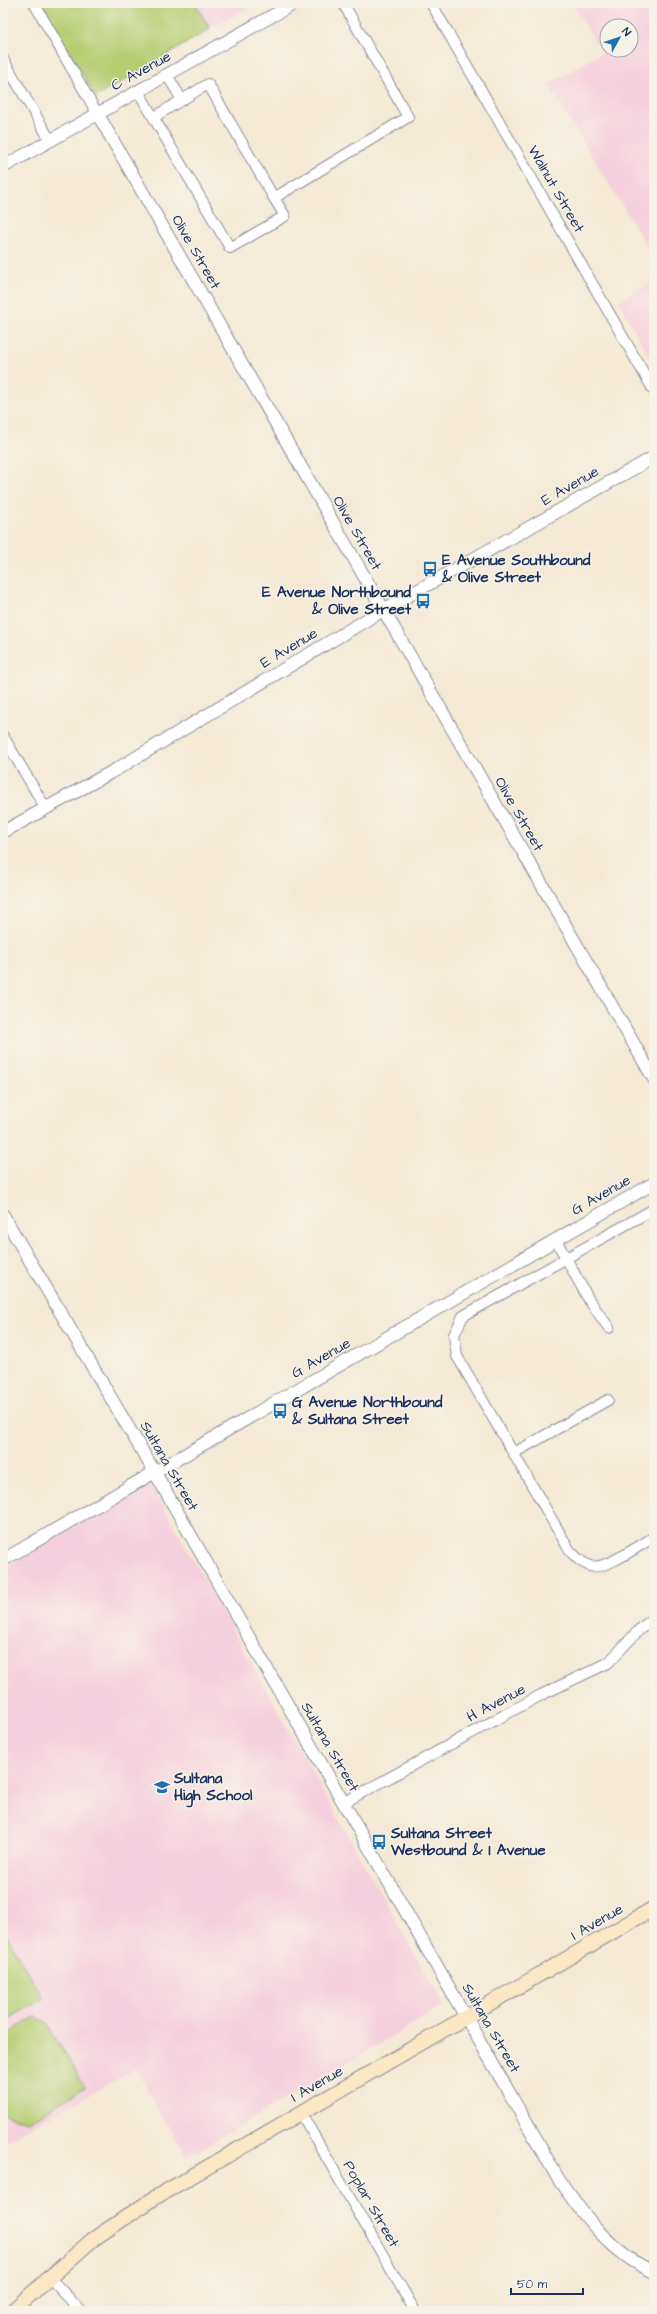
<svg xmlns="http://www.w3.org/2000/svg" width="657" height="2314" viewBox="0 0 657 2314" font-family="'Architects Daughter',sans-serif">
	<rect width="100%" height="100%" fill="#f7f3e8"/>
	<filter id="ink" filterUnits="userSpaceOnUse"><feTurbulence type="fractalNoise" baseFrequency=".025" numOctaves="2"/><feDisplacementMap in="SourceGraphic" scale="8" xChannelSelector="R" yChannelSelector="G"/><feConvolveMatrix kernelMatrix="1 2 1 2 8 2 1 2 1" color-interpolation-filters="sRGB"/></filter>
	<filter id="wash" filterUnits="userSpaceOnUse"><feTurbulence type="fractalNoise" baseFrequency=".012" numOctaves="4" result="noise"/><feDisplacementMap in="SourceGraphic" scale="16" xChannelSelector="R" yChannelSelector="G"/><feGaussianBlur stdDeviation="0.9" result="paint"/><feColorMatrix in="noise" values="0 0 0 0 0 0 0 0 0 0 0 0 0 0 0 0 0 1.4 0 .05"/><feComposite in="paint" operator="in"/></filter>
	<g filter="url(#wash)">
		<rect width="100%" height="100%" fill="#f4e9d5"/>
		<g fill="#f4cfdd" fill-rule="evenodd">
			<path d="M195 3H256L210 29Z"/>
			<path d="M572 3H654V258L548 84 602 53ZM607 26H631V50H607Z"/>
			<path d="M654 282V364L618 302Z"/>
			<path d="M150 1483 444 2006 187 2157 135 2069 3 2143V1568Z"/>
		</g>
		<g fill="#b6cd72" stroke="#687e68">
			<path d="M41 3H195L210 29 96 97Z"/>
			<path d="M3 1929 43 1999 3 2022Z"/>
			<path d="M35 2017 46 2022 85 2088 28 2122 3 2114V2036Z"/>
		</g>
	</g>
	<g filter="url(#ink)">
		<g fill="none" stroke-linecap="round" stroke-linejoin="round">
			<defs>
				<g id="minor">
					<path d="M34 3 97 113"/>
					<path d="M431 3 654 391"/>
					<path d="M3 59 50 140"/>
					<path d="M167 75 182 100"/>
					<path d="M138 91 230 248 285 216 274 198 408 117 343 3"/>
					<path d="M154 117 208 84 274 198"/>
					<path d="M3 736 45 807"/>
					<path d="M654 1209 463 1316 454 1335 457 1356 570 1551C576 1557 581 1563 590 1566 604 1571 640 1545 654 1537"/>
					<path d="M556 1240 589 1300 609 1328"/>
					<path d="M514 1453 608 1400"/>
					<path d="M343 1803 541 1695 608 1663 639 1630 654 1618"/>
					<path d="M649 1912 654 1921"/>
					<path d="M301 2113 415 2311"/>
					<path d="M49 2277 81 2311"/>
				</g>
				<g id="tertiary">
					<path d="M97 113 654 1079"/>
					<path d="M3 167 295 3"/>
					<path d="M3 832 117 769 383 610 654 457"/>
					<path d="M3 1215 154 1471 559 2180C584 2216 612 2254 654 2272"/>
					<path d="M3 1560 654 1183"/>
				</g>
				<path id="secondary" d="M12 2311 92 2240 156 2197 654 1908"/>
			</defs>
			<use href="#minor" stroke="#888c9a" stroke-width="12"/>
			<use href="#tertiary" stroke="#888c9a" stroke-width="14"/>
			<use href="#secondary" stroke="#888c9a" stroke-width="16"/>
			<use href="#minor" stroke="#fff" stroke-width="10"/>
			<use href="#tertiary" stroke="#fff" stroke-width="12"/>
			<use href="#secondary" stroke="#fae7c3" stroke-width="14"/>
		</g>
	</g>
	<defs>
		<symbol id="bus-bare" viewBox="-9 -9 18 18"><path d="M-5-6H5V4H4V6H2V4H-2V6H-4V4H-5ZM-3.5-4V0h7V-4ZM-3.5 1.2v1.5H-2V1.2ZM2 1.2v1.5H3.5V1.2Z" fill="#1f6fb2" stroke="#f7f3e8" stroke-width="2.5" paint-order="stroke"/></symbol>
		<symbol id="school-bare" viewBox="-9 -9 18 18"><path d="M0-5L7-2L0 1L-7-2ZM-4 1L0 2.5L4 1V4Q0 6-4 4Z" fill="#1f6fb2" stroke="#f7f3e8" stroke-width="2.5" paint-order="stroke"/></symbol>
	</defs>
	<g fill-rule="evenodd">
		<use href="#bus-bare" x="419" y="558" width="22" height="22"/>
		<use href="#bus-bare" x="412" y="590" width="22" height="22"/>
		<use href="#bus-bare" x="269" y="1400" width="22" height="22"/>
		<use href="#school-bare" x="151" y="1776" width="22" height="22"/>
		<use href="#bus-bare" x="368" y="1831" width="22" height="22"/>
	</g>
	<g text-anchor="middle" dominant-baseline="central" stroke-width="3" stroke-linejoin="round" paint-order="stroke">
		<g font-size="15" fill="#1b2f5e" stroke="#f7f3e8">
			<text transform="translate(141 71) rotate(-29)">C Avenue</text>
			<text transform="translate(556 189) rotate(60)">Walnut Street</text>
			<text transform="translate(196 252) rotate(60)">Olive Street</text>
			<text transform="translate(570 486) rotate(-30)">E Avenue</text>
			<text transform="translate(357 533) rotate(60)">Olive Street</text>
			<text transform="translate(289 648) rotate(-31)">E Avenue</text>
			<text transform="translate(519 814) rotate(60)">Olive Street</text>
			<text transform="translate(601 1195) rotate(-30)">G Avenue</text>
			<text transform="translate(321 1358) rotate(-30)">G Avenue</text>
			<text transform="translate(169 1466) rotate(60)">Sultana Street</text>
			<text transform="translate(496 1703) rotate(-28)">H Avenue</text>
			<text transform="translate(330 1747) rotate(60)">Sultana Street</text>
			<text transform="translate(597 1922) rotate(-30)">I Avenue</text>
			<text transform="translate(491 2028) rotate(60)">Sultana Street</text>
			<text transform="translate(317 2084) rotate(-30)">I Avenue</text>
			<text transform="translate(371 2204) rotate(60)">Poplar Street</text>
		</g>
		<g font-size="15" font-weight="bold" fill="#1b2f5e" stroke="#f7f3e8" text-anchor="start">
			<text x="442" y="560">E Avenue Southbound<tspan x="442" dy="17">&amp; Olive Street</tspan></text>
			<text x="411" y="592" text-anchor="end">E Avenue Northbound<tspan x="411" dy="17">&amp; Olive Street</tspan></text>
			<text x="292" y="1402">G Avenue Northbound<tspan x="292" dy="17">&amp; Sultana Street</tspan></text>
			<text x="174" y="1778">Sultana<tspan x="174" dy="17">High School</tspan></text>
			<text x="391" y="1833">Sultana Street<tspan x="391" dy="17">Westbound &amp; I Avenue</tspan></text>
		</g>
	</g>
	<rect width="657" height="2314" fill="none" stroke="#f7f3e8" stroke-width="16"/>
	<g transform="translate(619 38) rotate(50)"><circle r="19" fill="#f7f3e8" stroke="#9fa5b1"/>
	<path d="M0-3L7 15L0 10L-7 15Z" fill="#1f6fb2"/>
	<text y="-6" font-size="11" font-weight="bold" text-anchor="middle" fill="#1b2f5e">N</text>
	</g>
	<path d="M511 2288v6h72v-6" fill="none" stroke="#1b2f5e" stroke-width="2"/>
	<text x="517" y="2288" font-size="12" fill="#1b2f5e" stroke="#f7f3e8" stroke-width="3" paint-order="stroke">50 m</text>
</svg>
